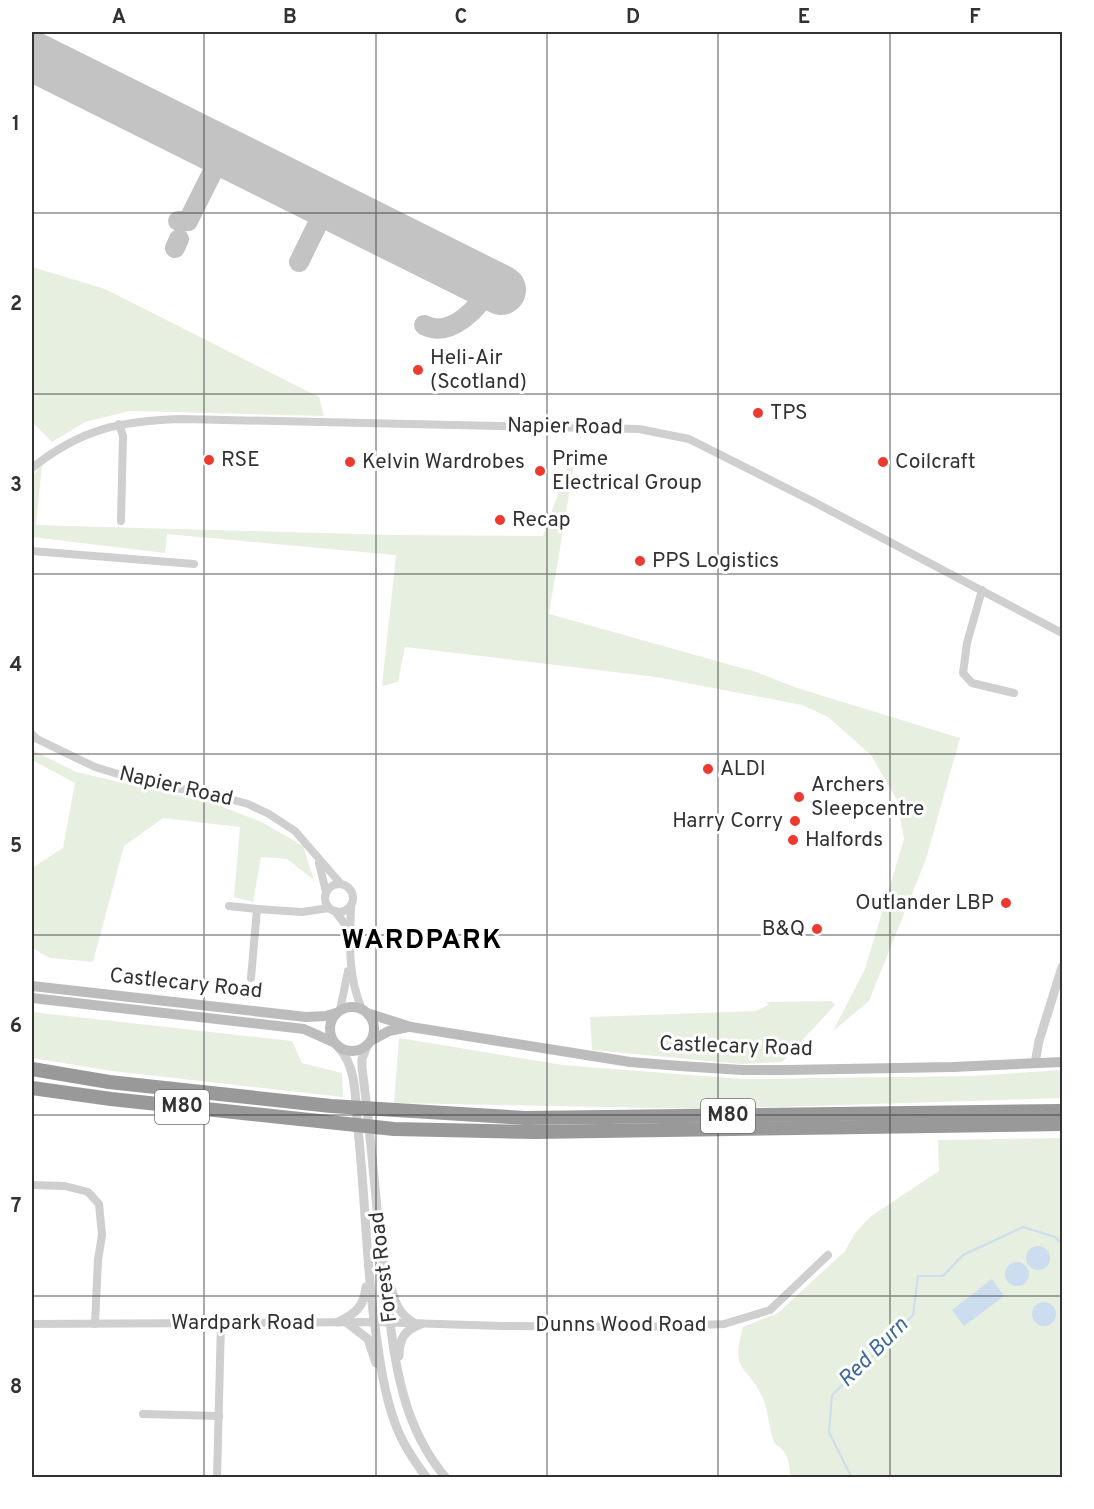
<svg xmlns="http://www.w3.org/2000/svg" width="1094" height="1509" viewBox="0 0 1094 1509" font-family="Overpass,sans-serif">
	<rect width="100%" height="100%" fill="#fff"/>
	<g fill="#e6efe0">
		<path d="M32 267 105 289 319 397 324 416 130 411 85 422 52 442 32 422Z"/>
		<path d="M42 465 36 525 393 535 543 536 568 466 574 465 549 614 756 672 794 687 960 738 926 859 869 1001 833 1031 865 969 904 839 897 800 871 755 828 717 802 705 656 677 405 647 398 682 382 686 396 555 167 534 165 553 32 537V476Z"/>
		<path d="M32 750 76 772 212 803 262 822 303 846 314 880 287 859 261 857 253 902 234 897 240 827 163 818 124 846 93 962 50 958 32 948V868L63 848 75 783 32 760Z"/>
		<path d="M831 1001 835 1005 782 1062 741 1064 592 1050 590 1017 755 1011 769 1005 766 1002Z"/>
		<path d="M32 1012 292 1041 302 1063 342 1073 343 1097 112 1071 32 1058Z"/>
		<path d="M399 1038 563 1065 741 1079 971 1076 1062 1070V1098L712 1109 394 1103Z"/>
		<path d="M1062 1138V1477H791C790 1471 789 1461 786 1455 784 1449 777 1447 774 1442 769 1429 769 1414 764 1401 750 1364 729 1376 743 1327L778 1313 845 1251 855 1233 870 1217 939 1171 938 1140Z"/>
	</g>
	<g fill="#ccddef">
		<circle cx="1038" cy="1258" r="12"/>
		<circle cx="1017" cy="1274" r="12"/>
		<path d="M992 1279 1004 1296 964 1326 952 1310Z"/>
		<circle cx="1044" cy="1314" r="12"/>
	</g>
	<g fill="none" stroke-linecap="round" stroke-linejoin="round">
		<path stroke="#ccddef" stroke-width="2" d="M852 1478 829 1432 832 1395 866 1363 913 1315 918 1276H943L963 1255 1023 1227 1055 1237 1062 1244"/>
		<g stroke="#c3c3c3" stroke-width="20">
			<path d="M178 221H188L223 151"/>
			<path d="M175 248 179 239"/>
			<path d="M299 262 328 203"/>
			<path d="M424 325C451 339 480 307 491 285"/>
		</g>
		<path stroke="#c3c3c3" stroke-width="50" d="M32 56 501 290"/>
		<g stroke="#cfcfcf" stroke-width="8">
			<path d="M119 424 123 436 121 521"/>
			<path d="M32 468C81 429 119 421 181 419L639 429 689 439 814 502 1062 633"/>
			<path d="M32 551 194 564"/>
			<path d="M982 590 967 643 963 673 972 683 1014 693"/>
			<path d="M32 734 37 739 95 767 154 785 208 793 248 804 269 814 295 831 341 884"/>
			<path d="M319 863 326 892"/>
			<circle cx="339" cy="898" r="14"/>
			<path d="M351 905C350 941 347 975 362 1009"/>
			<path d="M229 906 257 909"/>
			<path d="M335 911 344 923 348 933"/>
			<path d="M251 978 257 909 302 912 329 908"/>
			<path d="M340 1010 348 971"/>
			<path d="M32 1185 65 1186 88 1192 99 1204 102 1235 98 1260 95 1324"/>
			<path d="M32 1324 375 1322 502 1326 646 1327 724 1324 770 1310 828 1255"/>
			<path d="M143 1414 219 1416"/>
			<path d="M217 1478 221 1323"/>
		</g>
		<g stroke="#cfcfcf" stroke-width="9">
			<path d="M367 1046 362 1059V1068C371 1133 375 1198 383 1263 393 1338 394 1417 446 1478"/>
			<path d="M339 1048C358 1068 355 1104 358 1130 365 1194 366 1257 374 1320 379 1355 383 1390 395 1423 402 1443 414 1461 427 1478"/>
			<path d="M1035 1063 1039 1041 1062 967"/>
			<path d="M391 1287C395 1303 399 1314 414 1323"/>
			<path d="M338 1322C355 1314 364 1307 366 1287"/>
			<path d="M346 1322 368 1339 376 1363"/>
			<path d="M399 1356C399 1338 405 1330 421 1324"/>
		</g>
		<g stroke="#bcbcbc" stroke-width="10">
			<path d="M32 986 306 1017 326 1016 336 1013"/>
			<path d="M32 998 304 1029 333 1042"/>
			<circle cx="352" cy="1029" r="22"/>
			<path d="M367 1013 411 1027 630 1062 680 1066 742 1070H787L953 1067 1062 1062"/>
			<path d="M372 1040 389 1031 408 1027"/>
		</g>
		<g stroke="#999" stroke-width="14">
			<path d="M32 1069 109 1082 331 1106 525 1118 1062 1111"/>
			<path d="M32 1088 111 1099 394 1129 535 1132 1062 1124"/>
		</g>
	</g>
	<path fill="none" stroke="#323232" stroke-width="1.5" stroke-opacity="0.55" d="M204 32V1478M376 32V1478M547 32V1478M718 32V1478M890 32V1478M32 213H1062M32 394H1062M32 574H1062M32 754H1062M32 935H1062M32 1115H1062M32 1296H1062"/>
	<g fill="#ed3a30" stroke="#fff" stroke-width="2">
		<circle cx="418" cy="370" r="6"/>
		<circle cx="758" cy="413" r="6"/>
		<circle cx="209" cy="460" r="6"/>
		<circle cx="350" cy="462" r="6"/>
		<circle cx="883" cy="462" r="6"/>
		<circle cx="540" cy="471" r="6"/>
		<circle cx="500" cy="520" r="6"/>
		<circle cx="640" cy="561" r="6"/>
		<circle cx="708" cy="769" r="6"/>
		<circle cx="799" cy="797" r="6"/>
		<circle cx="795" cy="821" r="6"/>
		<circle cx="793" cy="840" r="6"/>
		<circle cx="1006" cy="903" r="6"/>
		<circle cx="817" cy="929" r="6"/>
	</g>
	<g text-anchor="middle" dominant-baseline="central" stroke-width="6" stroke-linejoin="round" paint-order="stroke">
		<g fill="#fff" stroke="#707070" stroke-width="1.5">
			<rect x="155" y="1090" width="54" height="34" rx="4.5"/>
			<rect x="701" y="1099" width="54" height="34" rx="4.5"/>
		</g>
		<g font-size="20" font-weight="bold" fill="#323232">
			<text x="182" y="1107">M80</text>
			<text x="728" y="1116">M80</text>
		</g>
		<g font-size="21" fill="#323232" stroke="#fff" text-anchor="start">
			<text x="430" y="358">Heli-Air<tspan x="430" dy="24">(Scotland)</tspan></text>
			<text x="770" y="413">TPS</text>
			<text x="552" y="459">Prime<tspan x="552" dy="24">Electrical Group</tspan></text>
			<text x="221" y="460">RSE</text>
			<text x="362" y="462">Kelvin Wardrobes</text>
			<text x="895" y="462">Coilcraft</text>
			<text x="512" y="520">Recap</text>
			<text x="652" y="561">PPS Logistics</text>
			<text x="720" y="769">ALDI</text>
			<text x="811" y="785">Archers<tspan x="811" dy="24">Sleepcentre</tspan></text>
			<text x="783" y="821" text-anchor="end">Harry Corry</text>
			<text x="805" y="840">Halfords</text>
			<text x="994" y="903" text-anchor="end">Outlander LBP</text>
			<text x="805" y="929" text-anchor="end">B&amp;Q</text>
		</g>
		<g font-size="21" fill="#323232" stroke="#fff">
			<text transform="translate(565 427) rotate(1)">Napier Road</text>
			<text transform="translate(176 787) rotate(13)">Napier Road</text>
			<text transform="translate(186 984) rotate(6)">Castlecary Road</text>
			<text transform="translate(736 1047) rotate(2)">Castlecary Road</text>
			<text transform="translate(384 1267) rotate(-97)">Forest Road</text>
			<text x="243" y="1323">Wardpark Road</text>
			<text x="621" y="1325">Dunns Wood Road</text>
		</g>
		<g font-size="22" font-style="italic" fill="#3b6999" stroke="#fff">
			<text transform="translate(874 1353) rotate(-45)">Red Burn</text>
		</g>
		<g font-size="27" font-weight="bold" letter-spacing="1.5" fill="#000" stroke="#fff">
			<text x="422" y="941">WARDPARK</text>
		</g>
	</g>
	<rect width="1094" height="1509" fill="none" stroke="#ffffff" stroke-width="66"/>
	<rect x="33" y="33" width="1028" height="1443" fill="none" stroke="#323232" stroke-width="2"/>
	<g font-size="20" text-anchor="middle" font-weight="bold" fill="#323232">
		<text x="119" y="23">A</text>
		<text x="290" y="23">B</text>
		<text x="461" y="23">C</text>
		<text x="633" y="23">D</text>
		<text x="804" y="23">E</text>
		<text x="975" y="23">F</text>
		<text x="16" y="130">1</text>
		<text x="16" y="310">2</text>
		<text x="16" y="491">3</text>
		<text x="16" y="671">4</text>
		<text x="16" y="852">5</text>
		<text x="16" y="1032">6</text>
		<text x="16" y="1212">7</text>
		<text x="16" y="1393">8</text>
	</g>
</svg>
